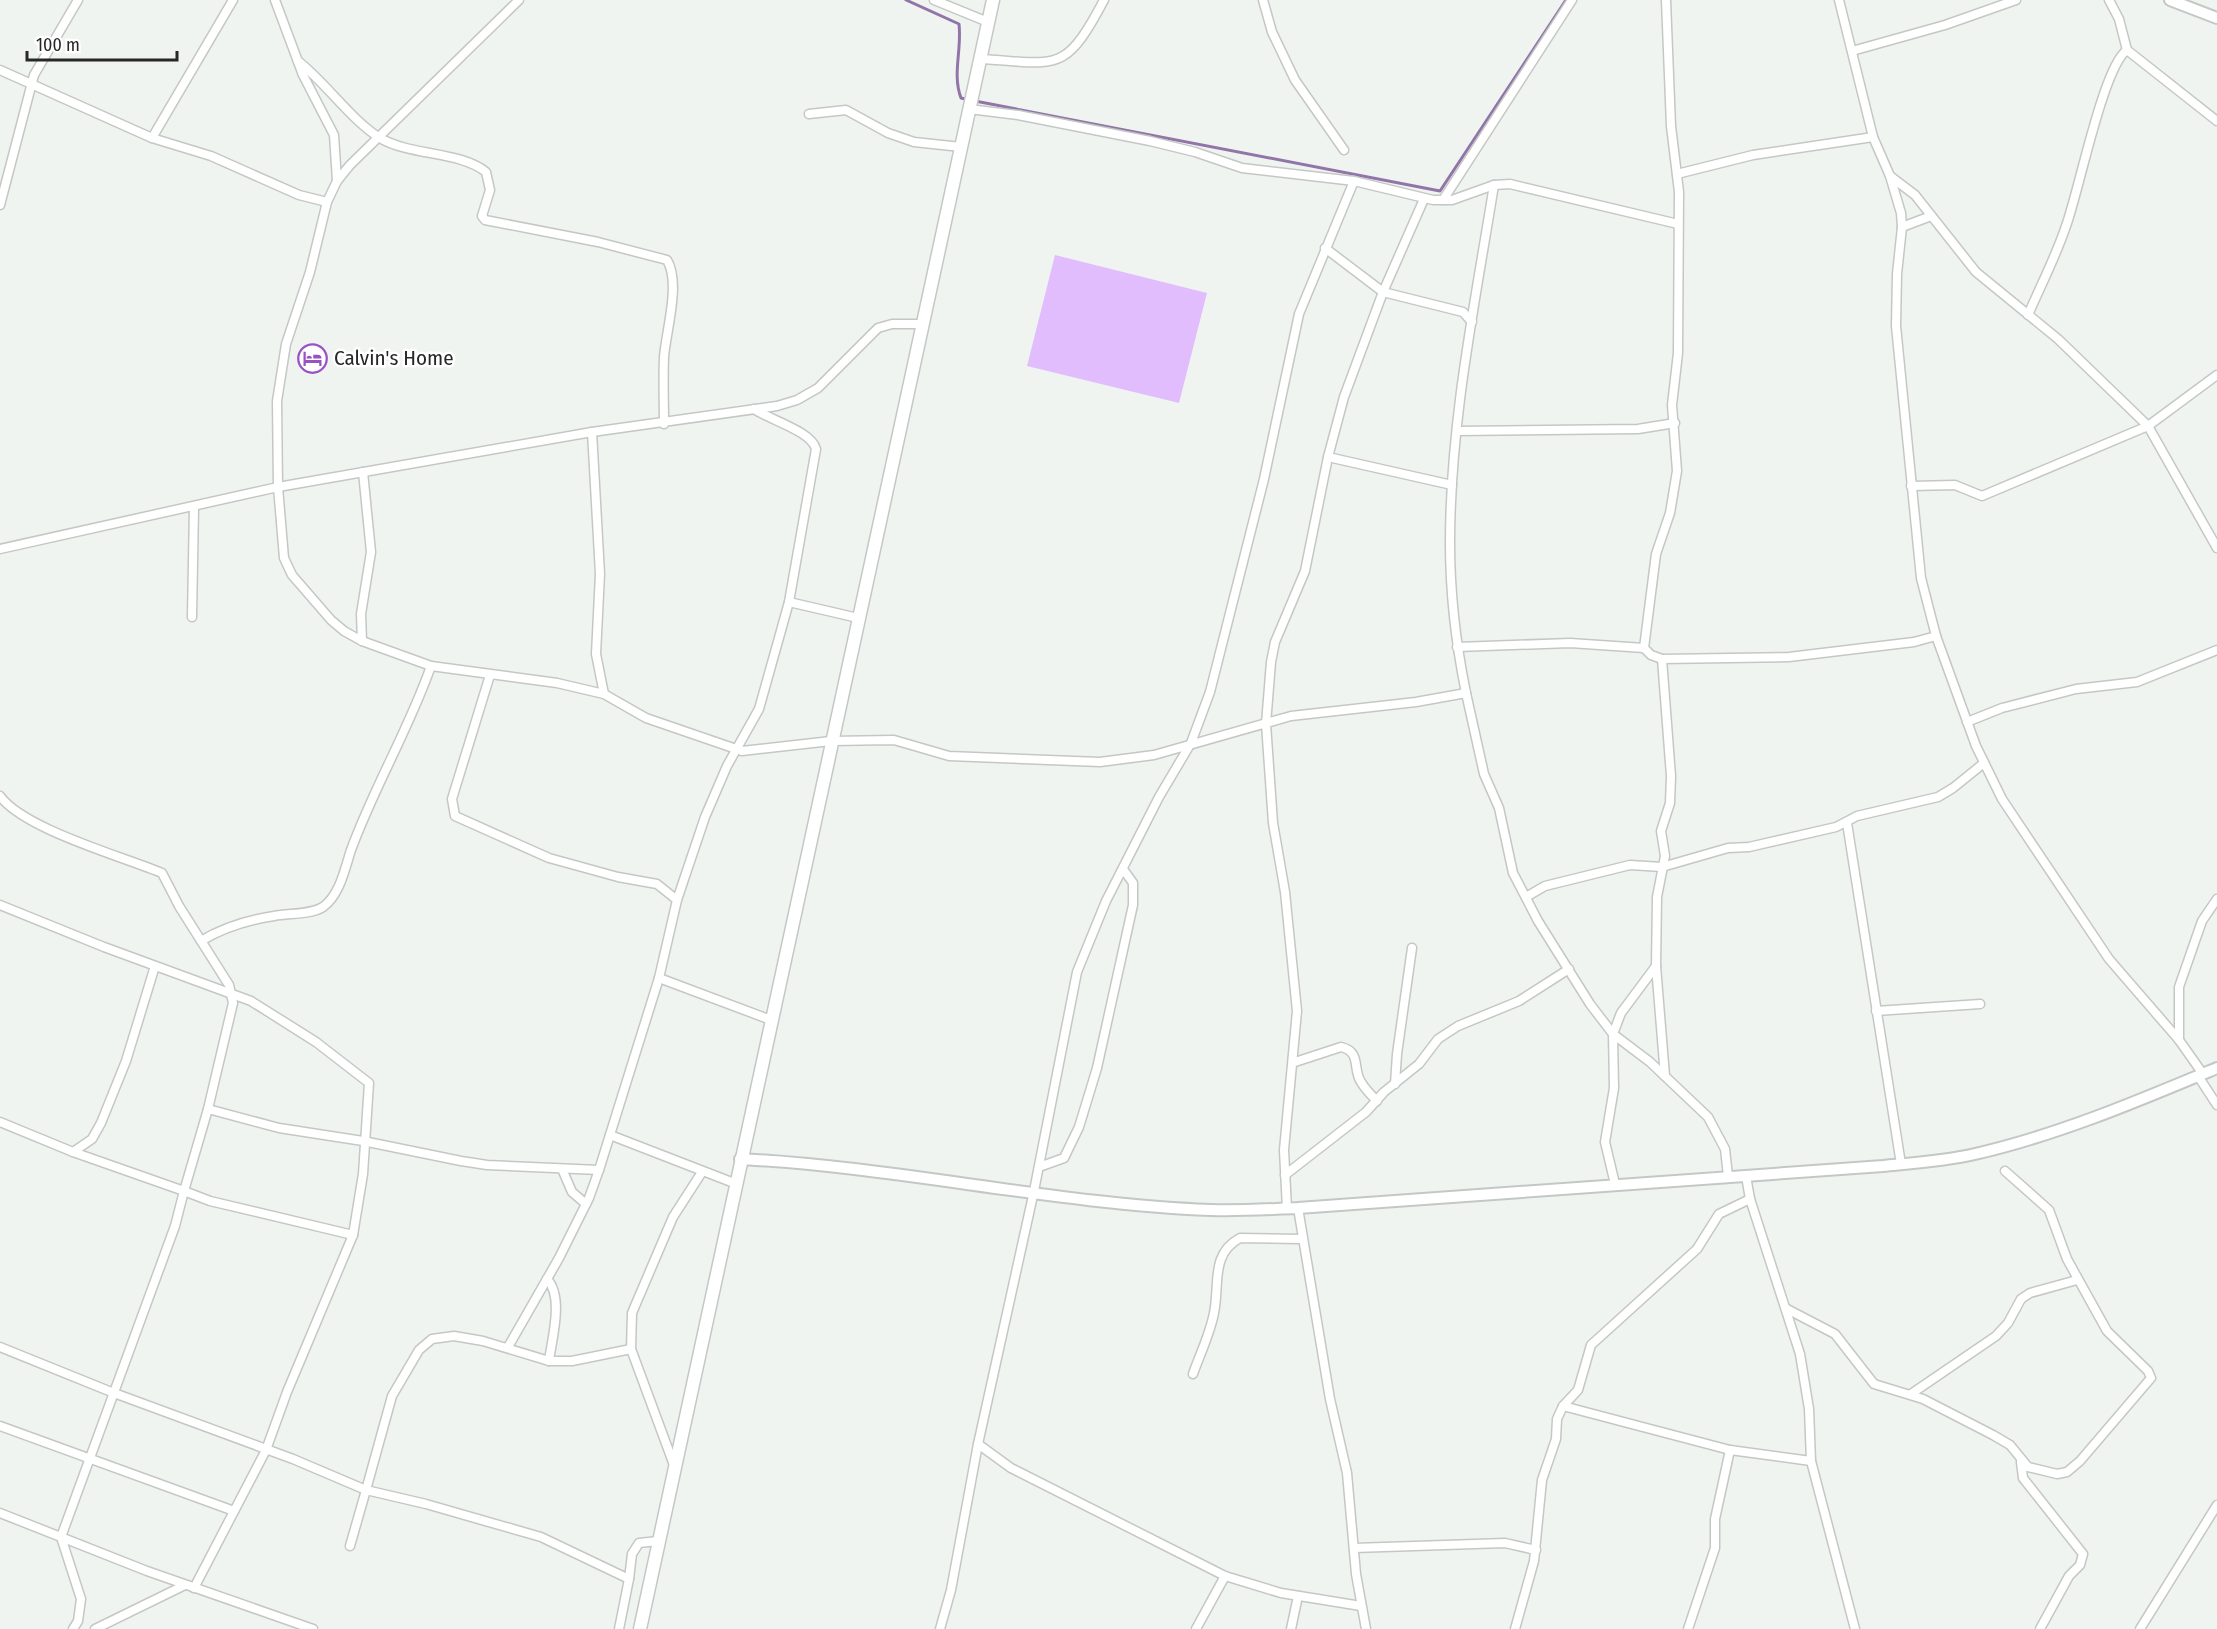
<svg xmlns="http://www.w3.org/2000/svg" width="2217" height="1629" viewBox="0 0 2217 1629" font-family="'Fira Sans Condensed',sans-serif">
	<rect width="100%" height="100%" fill="#f0f4f1"/>
	<path fill="#e1bdfe" d="M1055 255 1207 293 1179 403 1027 366Z"/>
	<g fill="none" stroke-linecap="round" stroke-linejoin="round">
		<g stroke="#9275a8" stroke-width="3">
			<path d="M906 0 959 24C962 50 952 74 961 98L969 100"/>
			<path d="M975 101 1440 191 1566 0"/>
		</g>
		<defs>
			<g id="minor">
				<path d="M275 0 303 75 334 135 337 181"/>
				<path d="M519 0 350 165 337 181 327 202 310 272 286 344 277 401 278 487 284 558 292 575 331 620 344 631 362 641 431 666 557 683 604 694 646 718 742 751 831 741 894 740 949 756 1100 762 1154 755 1291 716 1416 702 1466 693 1484 774 1499 808 1513 873 1538 921 1590 1004 1613 1034 1650 1062 1708 1117 1725 1149 1728 1176"/>
				<path d="M934 0 988 22"/>
				<path d="M1263 0 1272 32 1295 80 1344 150"/>
				<path d="M1666 0 1671 126 1679 192 1678 353 1672 405 1677 471 1670 513 1656 554 1644 648 1651 655 1662 659 1789 657 1914 642 1936 636"/>
				<path d="M1839 0 1873 137 1890 176 1901 213 1902 227 1897 274 1896 326 1921 578 1936 636 1976 746 2002 799 2109 959 2179 1040 2203 1074"/>
				<path d="M2109 0 2119 19 2127 50 2217 121"/>
				<path d="M1852 51 1945 25 2016 0"/>
				<path d="M980 59C1057 63 1064 76 1104 0"/>
				<path d="M298 61C326 83 351 120 380 138 410 156 460 151 486 172L490 190 482 216 485 220 598 242 667 260C681 283 666 331 664 357 663 379 664 402 664 424"/>
				<path d="M0 70 152 138 211 156 299 195 327 202"/>
				<path d="M969 109 1018 115 1150 141 1195 152 1242 168 1354 181 1433 200H1452L1494 185 1510 184 1678 224"/>
				<path d="M809 114 846 110 888 133 914 142 961 147"/>
				<path d="M152 138 233 0"/>
				<path d="M1677 174 1753 155 1873 137"/>
				<path d="M1890 176 1915 195 1976 272 2058 339 2148 426 2217 548"/>
				<path d="M1443 200 1572 0"/>
				<path d="M0 205 34 75 78 0"/>
				<path d="M1902 227 1931 216"/>
				<path d="M1325 248 1383 292 1463 312 1472 322"/>
				<path d="M2028 315C2041 285 2056 256 2066 226 2079 191 2103 67 2127 50"/>
				<path d="M1457 431 1638 429 1675 423"/>
				<path d="M592 432 600 574 596 654 604 694"/>
				<path d="M1328 457 1452 485"/>
				<path d="M1911 486 1955 485 1982 496 2148 426 2217 375"/>
				<path d="M0 549 278 487 592 432 777 406 797 400 818 388 878 328 892 324H923"/>
				<path d="M789 602 858 618"/>
				<path d="M192 617 194 507"/>
				<path d="M362 641 361 614 371 552 363 472"/>
				<path d="M1457 647 1570 643 1644 648"/>
				<path d="M1662 659 1671 776 1670 803 1661 831 1665 856 1657 897 1656 966 1665 1076"/>
				<path d="M490 675 452 799 455 816 549 858 618 877 657 884 677 900"/>
				<path d="M1466 693C1456 644 1450 593 1450 543 1450 423 1475 303 1494 185"/>
				<path d="M1967 722 2002 708 2076 689 2137 682 2217 650"/>
				<path d="M0 796C24 829 121 856 162 873L179 906 229 985 233 1003 208 1109 184 1191 73 1152 0 1122"/>
				<path d="M1847 823 1901 1164"/>
				<path d="M1526 897 1545 886 1630 865 1662 867 1728 848 1749 847 1836 827 1857 816 1938 797 1953 788 1984 763"/>
				<path d="M0 905 104 947 251 1001 316 1042 369 1083 363 1174 353 1235 287 1392 266 1450 194 1588"/>
				<path d="M201 941C224 927 248 920 274 916 289 913 310 915 323 907 340 895 345 868 351 850 374 787 409 729 431 666"/>
				<path d="M659 978 771 1020"/>
				<path d="M1876 1011 1980 1004"/>
				<path d="M2179 1040V987L2202 921 2217 899"/>
				<path d="M1295 1062 1341 1047C1362 1052 1352 1069 1361 1082 1365 1089 1371 1095 1377 1101"/>
				<path d="M2198 1076 2217 1105"/>
				<path d="M1395 1084 1397 1054 1412 948"/>
				<path d="M208 1109 279 1128 363 1141 461 1161 487 1165 599 1170 659 978 677 900 705 817 727 766 759 709 789 602 816 449C811 431 770 420 754 409"/>
				<path d="M610 1135 734 1183"/>
				<path d="M73 1152 92 1139 101 1123 126 1061 155 966"/>
				<path d="M1039 1167 1064 1158 1079 1127 1097 1068 1133 905V883L1123 869"/>
				<path d="M562 1169 572 1192 586 1204"/>
				<path d="M1285 1175 1366 1112 1384 1092 1419 1064 1438 1039 1458 1026 1519 1001 1569 969"/>
				<path d="M1746 1176 1750 1199 1800 1354 1809 1409 1811 1461 1855 1629"/>
				<path d="M1615 1184 1605 1142 1614 1088 1613 1034 1621 1013 1656 966"/>
				<path d="M1298 1208 1330 1399 1347 1473 1356 1574 1366 1629"/>
				<path d="M1287 1209 1284 1150 1297 1011 1285 892 1273 823 1266 724 1271 662 1275 642 1305 571 1328 457 1344 397 1383 292 1424 199"/>
				<path d="M547 1279C564 1297 552 1338 549 1361"/>
				<path d="M1787 1309 1835 1334 1874 1384 1923 1399 1993 1435 2010 1445 2028 1467 2057 1474 2067 1472 2080 1461 2151 1378 2148 1371 2107 1331 2067 1259 2049 1210 2005 1171"/>
				<path d="M0 1347 114 1393 293 1459 366 1490 392 1396 419 1350 432 1339 454 1336 483 1341 549 1361H572L631 1349"/>
				<path d="M508 1347 559 1258 589 1198 599 1170"/>
				<path d="M1193 1374C1200 1354 1210 1334 1214 1313 1220 1285 1210 1254 1240 1238L1302 1239"/>
				<path d="M1911 1394 1996 1336 2008 1323 2021 1299 2030 1293 2077 1280"/>
				<path d="M1563 1406 1730 1450 1811 1461"/>
				<path d="M0 1426 234 1511"/>
				<path d="M978 1444 1011 1468 1225 1576 1281 1593 1361 1606"/>
				<path d="M2021 1462 2023 1478 2083 1554 2080 1565 2069 1576 2040 1629"/>
				<path d="M674 1465 631 1349 632 1313 673 1217 702 1172"/>
				<path d="M0 1513 147 1571 313 1629"/>
				<path d="M350 1546 366 1490 426 1504 541 1537 629 1579 632 1554 639 1543 658 1541"/>
				<path d="M1354 1548 1505 1543 1536 1550"/>
				<path d="M73 1629 78 1621 81 1599 61 1537 175 1226 184 1191 210 1201 353 1235"/>
				<path d="M95 1629 185 1585"/>
				<path d="M619 1629 629 1579"/>
				<path d="M940 1629 951 1590 978 1444 1034 1191 1077 972 1106 901 1159 797 1191 743 1210 692 1264 479 1299 314 1354 181"/>
				<path d="M1196 1629 1225 1576"/>
				<path d="M1291 1629 1298 1596"/>
				<path d="M1515 1629 1534 1561 1542 1480 1556 1439 1557 1419 1563 1406 1578 1390 1591 1345 1697 1249 1719 1214 1750 1199"/>
				<path d="M1688 1629 1715 1548V1519L1730 1450"/>
				<path d="M2140 1629 2217 1505"/>
			</g>
			<g id="tertiary">
				<path d="M2170 0 2217 18"/>
				<path d="M740 1159C898 1167 1054 1204 1211 1210 1240 1211 1269 1209 1298 1208L1883 1166C1914 1163 1945 1161 1975 1154 2058 1135 2138 1101 2217 1068"/>
			</g>
			<path id="secondary" d="M640 1629 993 0"/>
		</defs>
		<use href="#minor" stroke="#c4c8c5" stroke-width="11"/>
		<use href="#tertiary" stroke="#c4c8c5" stroke-width="14"/>
		<use href="#secondary" stroke="#c4c8c5" stroke-width="15"/>
		<use href="#minor" stroke="#fff" stroke-width="8"/>
		<use href="#tertiary" stroke="#fff" stroke-width="10"/>
		<use href="#secondary" stroke="#fff" stroke-width="12"/>
	</g>
	<defs>
		<symbol id="hotel-ring" viewBox="-11 -11 22 22"><circle r="9.5" fill="#fff" stroke="#9852c6" stroke-width="1.5"/><path d="M-6-4.5h1.5V1H6V5H4.5V3h-9V5H-6ZM-4 0a1.8 1.8 0 1 1 3.6 0ZM.5 0V-2.5h3Q6-2.5 6 0Z" fill="#9852c6"/></symbol>
	</defs>
	<g fill-rule="evenodd">
		<use href="#hotel-ring" x="296" y="342" width="33" height="33"/>
	</g>
	<g text-anchor="middle" dominant-baseline="central" stroke-width="5" stroke-linejoin="round" paint-order="stroke">
		<g font-size="21" fill="#262726" stroke="#fff" text-anchor="start">
			<text x="334" y="358">Calvin's Home</text>
		</g>
	</g>
	<path d="M27 51v9h150v-9" fill="none" stroke="#262726" stroke-width="3"/>
	<text x="36" y="51" font-size="18" fill="#262726" stroke="#ffffff" stroke-width="4.5" paint-order="stroke">100 m</text>
</svg>
